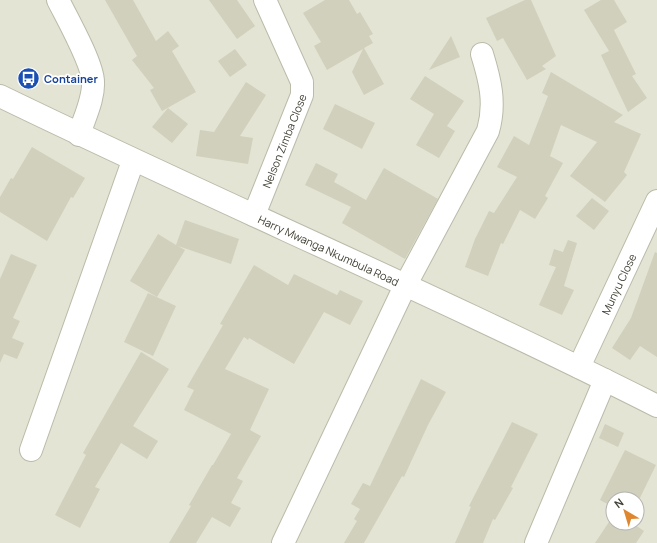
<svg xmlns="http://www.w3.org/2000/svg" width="657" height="543" viewBox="0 0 657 543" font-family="Manrope,sans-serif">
	<rect width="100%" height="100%" fill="#f0f1e6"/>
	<path fill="#e4e4d5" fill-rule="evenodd" d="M0 0H657V543H0ZM613 499H637V523H613Z"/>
	<g fill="#d1d0bd">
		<path d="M105 0H133L156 41 168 31 179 46 172 51 196 92 162 111 150 90 154 88 132 60 137 56Z"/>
		<path d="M209 0H237L255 26 237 39Z"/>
		<path d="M325 0H349L357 14 360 12 373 34 369 36 373 43 364 48 384 84 364 95 352 72 363 49 327 70 314 46 321 42 303 13Z"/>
		<path d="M525 0H531L556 56 542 66 546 69 527 80 503 38 497 41 486 18Z"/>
		<path d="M601 0H614L627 22 614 30 636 74 632 76 647 98 628 112 601 55 609 51 584 10Z"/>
		<path d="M451 36 460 57 429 70Z"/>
		<path d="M235 49 247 65 230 77 218 61Z"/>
		<path d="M551 72 623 115 614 122 641 134 624 172 627 175 605 202 570 176 597 142 561 125 550 156 563 163 545 196 548 198 535 219 520 210 503 244 501 243 488 276 465 267 475 239 489 211 494 213 517 177 497 167 514 136 529 145 548 96 542 93Z"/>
		<path d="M425 76 464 101 447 126 455 131 439 158 416 145 434 114 410 99Z"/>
		<path d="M246 82 266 95 240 136 253 138 248 164 196 156 200 130 214 132Z"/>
		<path d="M335 104 375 123 362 149 323 129Z"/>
		<path d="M168 108 188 124 172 143 152 127Z"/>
		<path d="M32 147 85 178 73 198 71 197 47 241 0 212V197L11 178 13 179Z"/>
		<path d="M316 163 338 174 334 182 366 200 384 168 438 199 405 259 342 223 351 207 305 185Z"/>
		<path d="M592 198 609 211 594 230 576 216Z"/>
		<path d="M185 220 239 239 231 264 178 246 185 250 157 297 130 281 158 234 176 245Z"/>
		<path d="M568 240 577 243 564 286 574 290 562 315 539 305 556 267 549 265 554 249 563 252Z"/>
		<path d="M655 252 657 253V357L640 346 630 360 612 348 631 318Z"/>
		<path d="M11 254 37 265 13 318 20 321 12 338 24 343 17 359 4 354 0 363V279Z"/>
		<path d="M254 265 288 285 294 274 337 295 340 290 363 301 350 325 324 312 294 364 249 338 248 340 244 337 225 369 269 389 250 430 261 436 237 478 243 481 231 503 241 508 230 527 212 517 196 543H169L191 506 189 505 212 465H213L231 434 184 410 194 390 187 387 223 325 220 324Z"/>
		<path d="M148 293 176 306 153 356 124 342Z"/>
		<path d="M141 352 169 369 133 426 158 441 147 459 121 443 95 487 100 489 80 528 55 515 86 455 83 453Z"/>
		<path d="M421 379 446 392 428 425 404 477 402 476 364 543H344L357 521 354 519 360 509 351 504 363 483 370 486Z"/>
		<path d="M512 422 538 434 511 487 513 488 495 520 493 519 483 543H455L471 507 469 506Z"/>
		<path d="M605 424 624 433 618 447 599 438Z"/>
		<path d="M625 450 656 465 637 504V499H613V507L600 500Z"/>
		<path d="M613 516V523H632L644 531 636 543H595Z"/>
	</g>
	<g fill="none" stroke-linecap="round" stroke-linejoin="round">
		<defs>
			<g id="minor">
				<path d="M58 0C67 18 93 64 93 82 94 99 84 118 79 135"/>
				<path id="s1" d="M0 96C218 202 441 297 657 406"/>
				<path id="s2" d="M254 215 302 95V82L265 0"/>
				<path id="s3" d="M579 367 657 201"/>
				<path d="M31 450 133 161"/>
				<path d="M283 543 405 286 488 131C496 103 490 80 482 54"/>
				<path d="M536 543 605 380"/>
			</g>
		</defs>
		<use href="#minor" stroke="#bba" stroke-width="24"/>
		<use href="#minor" stroke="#fff" stroke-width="22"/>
	</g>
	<defs>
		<symbol id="bus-disc" viewBox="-11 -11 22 22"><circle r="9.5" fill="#1a4fb4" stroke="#fff"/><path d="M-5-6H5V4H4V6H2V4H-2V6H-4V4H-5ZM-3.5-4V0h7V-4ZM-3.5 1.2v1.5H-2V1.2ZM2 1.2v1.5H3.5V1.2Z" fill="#fff"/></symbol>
	</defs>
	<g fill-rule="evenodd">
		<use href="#bus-disc" x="16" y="66" width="25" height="25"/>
	</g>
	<g text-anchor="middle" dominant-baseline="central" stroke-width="3.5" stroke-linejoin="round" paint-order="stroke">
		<g font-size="11" font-weight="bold" fill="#164399" stroke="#fff" text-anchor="start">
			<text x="44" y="78">Container</text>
		</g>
		<g font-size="11" fill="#434236" stroke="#fff">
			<text stroke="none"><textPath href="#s2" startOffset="80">Nelson Zimba Close</textPath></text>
			<text stroke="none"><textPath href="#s1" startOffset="363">Harry Mwanga Nkumbula Road</textPath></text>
			<text stroke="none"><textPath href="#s3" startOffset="92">Munyu Close</textPath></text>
		</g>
	</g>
	<g transform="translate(625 511) rotate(322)"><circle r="19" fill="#ffffff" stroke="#b4b3af"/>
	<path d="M0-3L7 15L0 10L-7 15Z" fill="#df872f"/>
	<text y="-6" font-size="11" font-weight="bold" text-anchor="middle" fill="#434236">N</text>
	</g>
</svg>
